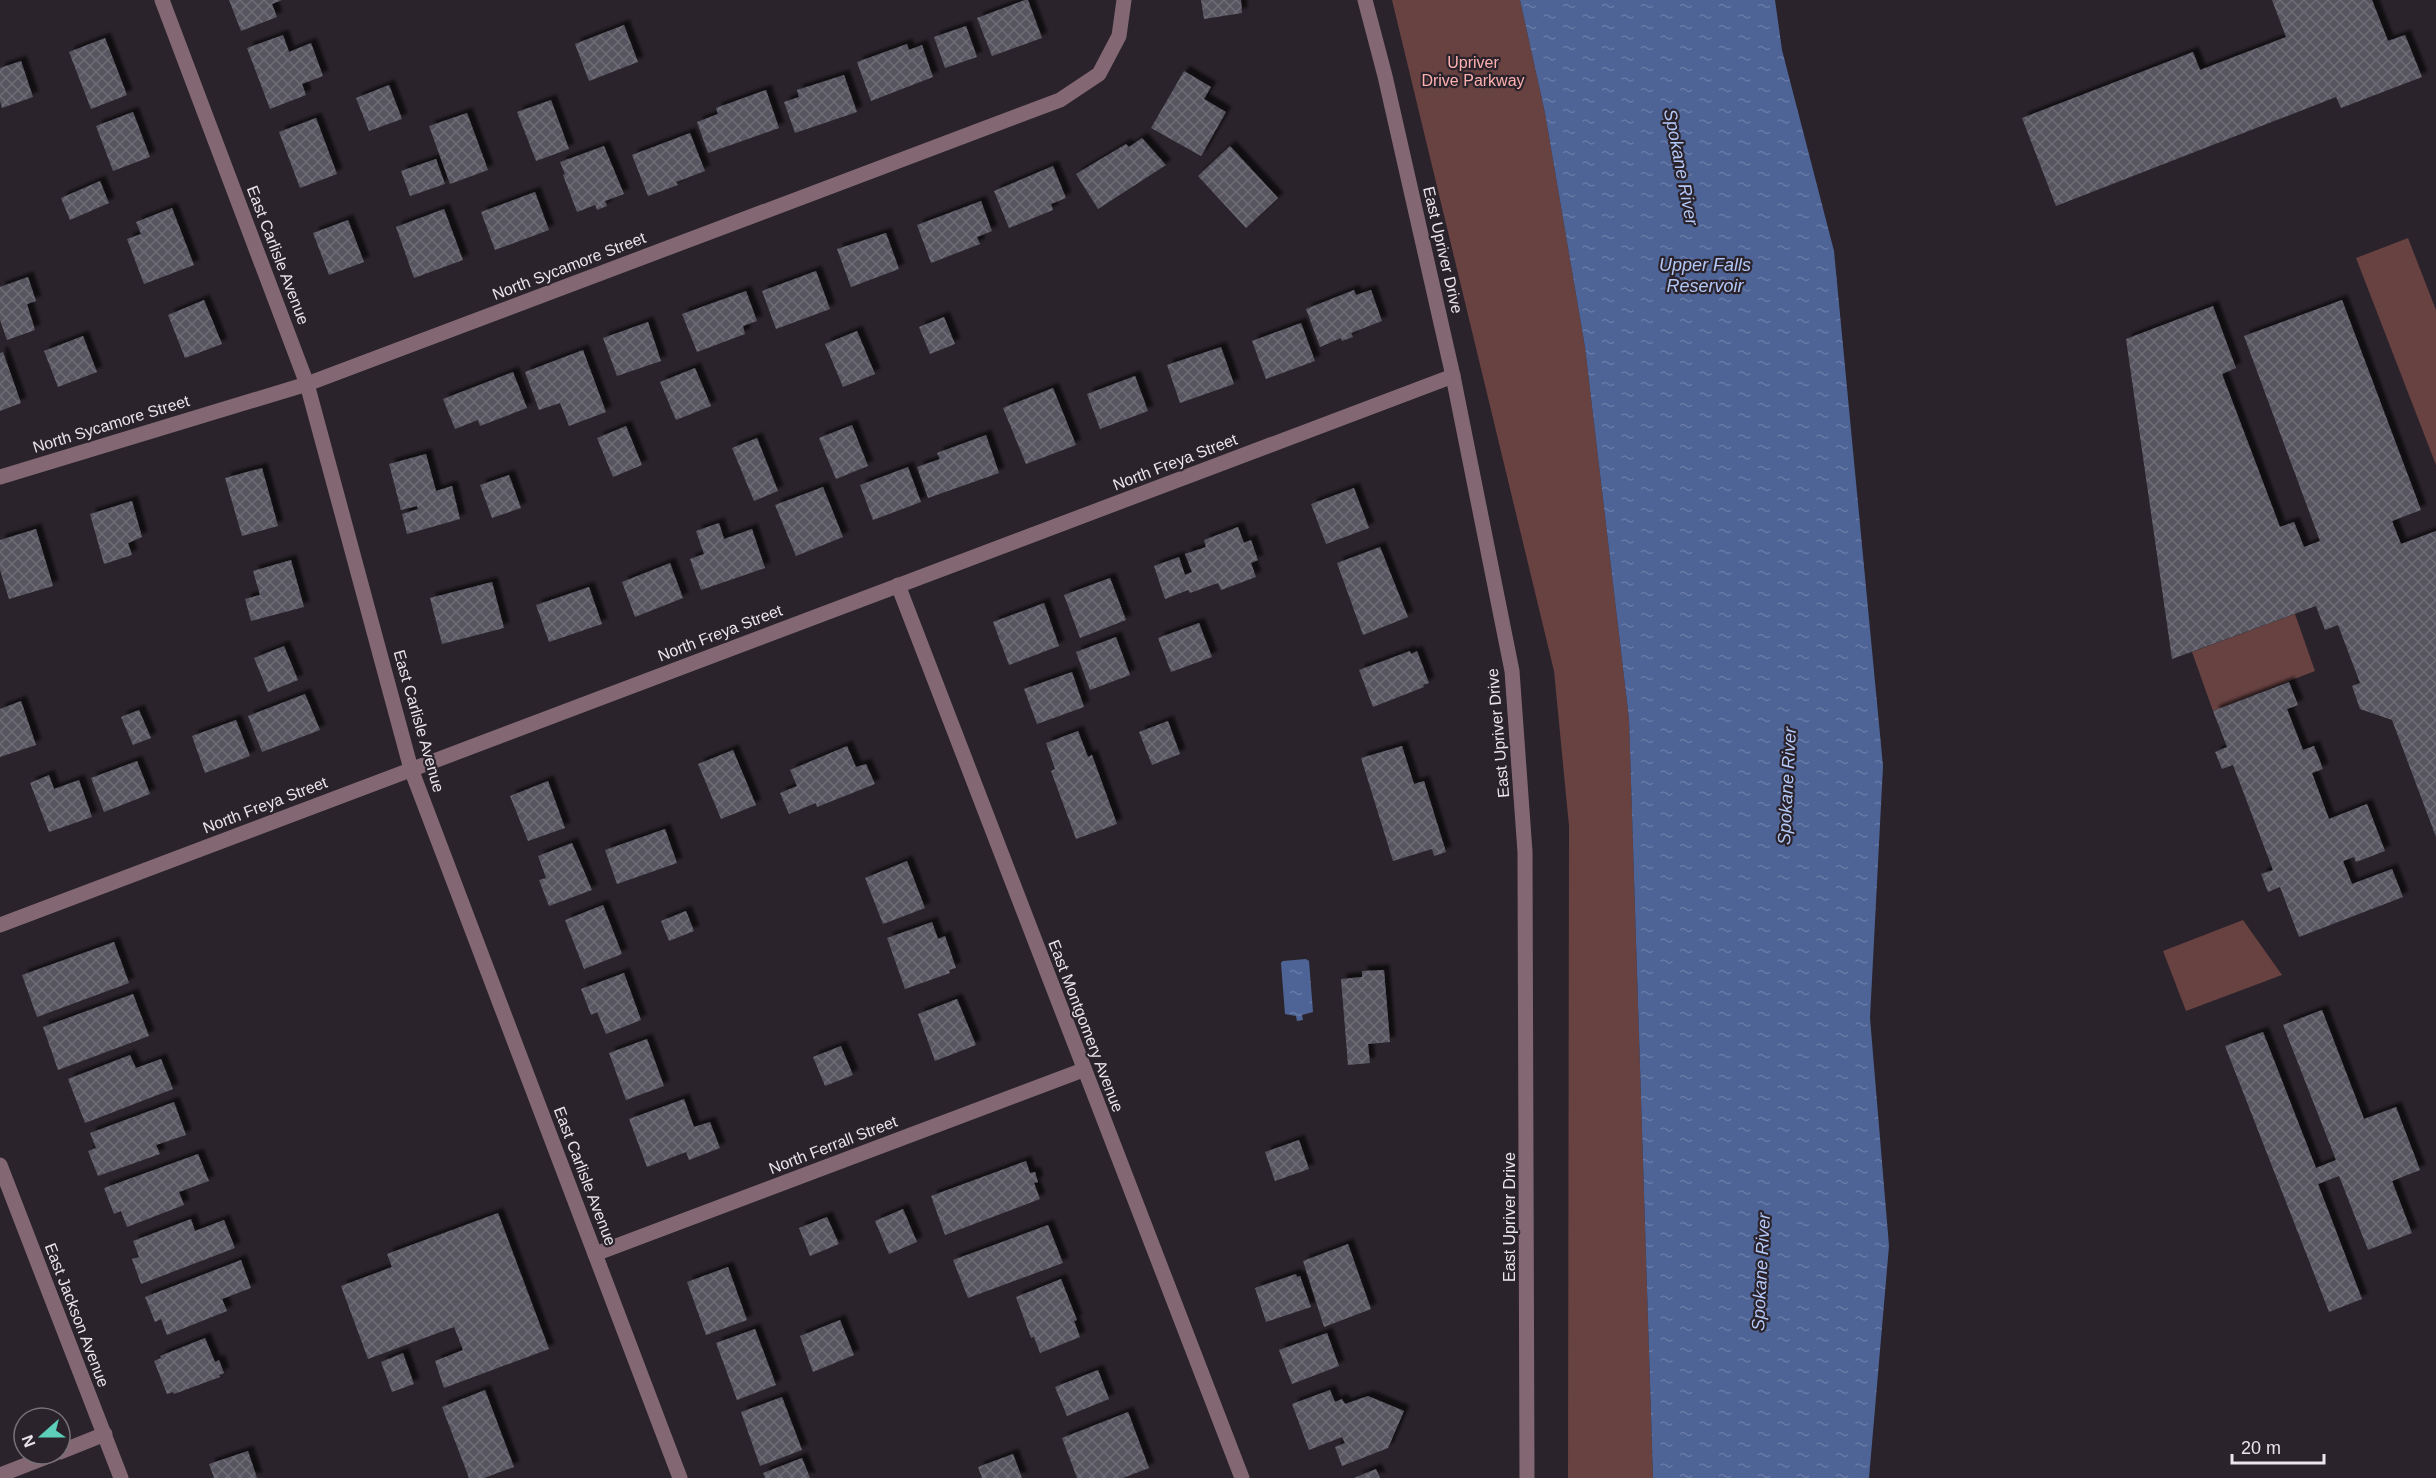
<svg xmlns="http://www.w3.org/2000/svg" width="2436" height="1478" viewBox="0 0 2436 1478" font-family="Arial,sans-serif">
	<defs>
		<pattern id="water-ripples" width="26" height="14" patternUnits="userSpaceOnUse" patternTransform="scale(1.5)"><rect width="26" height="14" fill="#4e6497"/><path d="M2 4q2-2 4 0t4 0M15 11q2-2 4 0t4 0" fill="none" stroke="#687aa6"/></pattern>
		<pattern id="building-cross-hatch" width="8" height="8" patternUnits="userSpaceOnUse" patternTransform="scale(1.5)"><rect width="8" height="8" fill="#575560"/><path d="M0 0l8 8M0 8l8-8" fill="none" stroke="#6f6d77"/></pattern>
		<filter id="shadow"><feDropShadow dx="5.5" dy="-5.5" stdDeviation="1.5" flood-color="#0009"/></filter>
	</defs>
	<rect width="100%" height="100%" fill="#2a232b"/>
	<g fill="#684141">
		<path d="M1392 0H1520L1545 113 1585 347 1629 719 1653 1478H1568L1569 826 1554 671Z"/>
		<path d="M2408 238 2436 310V465L2356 258Z"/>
		<path d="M2295 614 2315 671 2213 711 2192 652Z"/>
		<path d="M2243 920 2282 975 2186 1011 2163 951Z"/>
	</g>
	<g fill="url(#water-ripples)">
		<path d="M1520 0H1775L1782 50 1834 251 1883 766 1870 1018 1889 1246 1869 1478H1653L1629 719 1585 347 1545 113Z"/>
		<path d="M1306 959 1309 961 1313 1012 1302 1015 1303 1020 1297 1021 1296 1016 1285 1014 1281 963 1283 961Z"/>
	</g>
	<g fill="url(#building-cross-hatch)" filter="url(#shadow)">
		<path d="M229 0H282L272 4 277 17 241 31Z"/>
		<path d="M1025 0H1028L1042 38 992 56 977 18Z"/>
		<path d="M1201 0H1241L1242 13 1204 19Z"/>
		<path d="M2272 0H2372L2388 41 2405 35 2422 77 2341 108 2336 97 2056 206 2022 118 2193 52 2200 70 2286 37Z"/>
		<path d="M624 25 638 62 589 81 575 44Z"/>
		<path d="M966 26 977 57 945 68 934 37Z"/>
		<path d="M283 35 289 52 311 43 323 76 302 84 306 95 270 109 247 48Z"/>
		<path d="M105 38 127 95 91 109 69 52Z"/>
		<path d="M907 44 909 50 922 45 933 77 871 101 857 62Z"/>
		<path d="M21 61 33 97 2 108 0 101V68Z"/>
		<path d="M1184 71 1211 87 1204 99 1226 112 1201 156 1151 128Z"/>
		<path d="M844 75 857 112 795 133 784 102 799 97 797 90Z"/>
		<path d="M389 85 402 119 369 131 356 98Z"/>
		<path d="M766 90 779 128 708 153 697 122 718 114 716 108Z"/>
		<path d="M551 100 569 149 536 161 517 112Z"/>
		<path d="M133 112 150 157 113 171 96 126Z"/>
		<path d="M467 113 488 170 450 184 429 126Z"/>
		<path d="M316 118 337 174 300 188 279 132Z"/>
		<path d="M690 133 705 171 676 182 678 185 648 196 632 155Z"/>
		<path d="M1142 138 1166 165 1098 209 1076 174 1126 144 1129 147Z"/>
		<path d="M604 146 624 194 605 201 607 206 597 210 595 205 577 212 563 175 565 174 560 162Z"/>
		<path d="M1230 146 1278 198 1246 228 1198 176Z"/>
		<path d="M436 159 445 184 410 196 401 171Z"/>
		<path d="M1053 166 1066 198 1051 204 1053 210 1009 228 994 191Z"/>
		<path d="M100 181 109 203 70 220 61 198Z"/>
		<path d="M535 192 549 230 495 250 481 212Z"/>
		<path d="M981 201 992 231 977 237 980 244 931 263 917 225Z"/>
		<path d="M172 208 194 265 144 284 127 239 141 234 136 222Z"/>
		<path d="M444 209 463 260 414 278 396 227Z"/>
		<path d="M348 220 364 262 329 275 313 233Z"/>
		<path d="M886 233 899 269 851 287 837 249Z"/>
		<path d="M816 271 830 309 776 329 762 291Z"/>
		<path d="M28 277 36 301 27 304 35 330 7 340 0 320V287Z"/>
		<path d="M1354 290 1356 295 1371 290 1382 321 1351 333 1353 337 1342 341 1341 338 1320 347 1306 309Z"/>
		<path d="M746 291 757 321 743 326 745 334 697 352 682 314Z"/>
		<path d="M204 300 222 344 185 358 168 315Z"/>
		<path d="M2342 300 2421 510 2392 521 2401 544 2436 531V837L2392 720 2360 709 2352 686 2360 683 2338 625 2325 630 2316 606 2172 659 2126 339 2213 306 2236 368 2222 374 2280 527 2294 522 2304 547 2320 541 2244 336Z"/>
		<path d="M944 317 955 344 930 354 919 327Z"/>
		<path d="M648 322 661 361 617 376 603 338Z"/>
		<path d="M1301 323 1315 361 1266 379 1252 341Z"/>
		<path d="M857 331 875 374 843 387 825 344Z"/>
		<path d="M83 336 97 372 58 387 44 351Z"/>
		<path d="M1221 347 1234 384 1180 403 1167 365Z"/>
		<path d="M583 350 606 412 569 426 560 403 539 410 525 372Z"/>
		<path d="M3 352 21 403 0 411V353Z"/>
		<path d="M695 368 711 406 676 420 660 382Z"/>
		<path d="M513 372 527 408 480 426 478 420 455 429 443 399Z"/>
		<path d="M1135 376 1148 411 1100 429 1087 394Z"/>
		<path d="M1053 388 1076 445 1026 464 1003 408Z"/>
		<path d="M852 425 868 466 836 479 819 438Z"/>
		<path d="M626 426 642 465 613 477 597 438Z"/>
		<path d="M986 435 999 473 928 498 917 467 940 459 937 453Z"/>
		<path d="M757 438 778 491 754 501 732 448Z"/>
		<path d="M426 454 436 491 452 486 460 519 407 534 402 514 418 509 417 506 401 510 389 464Z"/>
		<path d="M908 467 921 502 873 520 860 485Z"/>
		<path d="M262 468 278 526 242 536 225 478Z"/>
		<path d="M509 475 521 508 492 518 480 485Z"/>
		<path d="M823 487 843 537 796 556 775 505Z"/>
		<path d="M1354 488 1369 528 1326 544 1311 504Z"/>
		<path d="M132 501 142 537 128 543 132 555 104 564 90 514Z"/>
		<path d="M719 523 724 539 752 529 765 568 701 590 690 559 704 554 696 531Z"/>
		<path d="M1238 527 1244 543 1251 540 1258 560 1251 563 1256 577 1221 590 1218 583 1190 593 1188 590 1165 599 1154 566 1179 557 1185 575 1192 572 1185 554 1206 547 1204 540Z"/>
		<path d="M36 529 53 586 9 599 0 570V540Z"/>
		<path d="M1380 547 1408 617 1363 635 1337 563Z"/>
		<path d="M291 560 304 607 251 621 245 599 260 595 253 571Z"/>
		<path d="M670 563 683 598 635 617 622 582Z"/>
		<path d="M1110 578 1126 620 1080 638 1064 595Z"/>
		<path d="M492 582 504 628 442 644 430 598Z"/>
		<path d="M589 587 602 624 549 642 536 605Z"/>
		<path d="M1044 603 1059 646 1009 665 993 622Z"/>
		<path d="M1199 623 1212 657 1171 672 1158 638Z"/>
		<path d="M1116 637 1130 675 1090 690 1076 652Z"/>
		<path d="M284 646 298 680 268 692 254 658Z"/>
		<path d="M1410 651 1411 654 1417 651 1429 683 1423 685 1424 687 1373 707 1359 670Z"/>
		<path d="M1072 672 1084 707 1037 724 1024 689Z"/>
		<path d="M2289 682 2298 705 2287 709 2303 750 2314 746 2323 769 2312 773 2329 819 2367 804 2385 851 2356 862 2354 857 2343 861 2352 884 2392 869 2403 897 2299 937 2280 887 2268 892 2261 874 2273 870 2233 765 2222 769 2215 752 2227 747 2213 711Z"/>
		<path d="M305 694 320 730 262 752 248 716Z"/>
		<path d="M21 701 36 745 0 757V709Z"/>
		<path d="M139 710 151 738 133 745 121 717Z"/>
		<path d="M236 720 250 756 205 773 192 736Z"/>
		<path d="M1168 721 1180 754 1152 765 1139 732Z"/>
		<path d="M1078 731 1088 757 1092 755 1117 824 1076 839 1051 771 1055 769 1046 743Z"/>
		<path d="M847 746 856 767 866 764 875 784 817 807 816 803 789 814 780 793 797 786 790 770Z"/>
		<path d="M1402 746 1414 784 1424 781 1446 852 1434 856 1432 849 1393 861 1361 758Z"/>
		<path d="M733 750 756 805 721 819 698 764Z"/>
		<path d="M137 761 150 794 104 812 91 778Z"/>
		<path d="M49 775 54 789 79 780 92 817 49 832 30 783Z"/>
		<path d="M548 781 565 828 528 841 510 796Z"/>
		<path d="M665 829 677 863 617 884 605 850Z"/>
		<path d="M572 843 592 890 549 906 539 880 546 878 538 856Z"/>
		<path d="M907 861 925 908 883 924 865 878Z"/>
		<path d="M603 905 622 954 584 969 565 920Z"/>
		<path d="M686 911 694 931 669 941 661 921Z"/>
		<path d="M932 922 938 939 945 936 956 968 949 970 950 973 905 989 887 938Z"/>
		<path d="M114 942 129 983 37 1017 22 975Z"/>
		<path d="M1384 970 1390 1042 1368 1044 1370 1063 1348 1065 1341 979 1362 977V971Z"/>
		<path d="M624 973 641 1020 606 1034 597 1012 591 1015 581 989Z"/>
		<path d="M133 994 149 1036 58 1070 43 1027Z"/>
		<path d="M957 999 976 1045 935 1061 918 1014Z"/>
		<path d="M2322 1010 2364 1119 2396 1107 2420 1170 2392 1181 2412 1233 2368 1250 2339 1176 2318 1184 2362 1299 2329 1312 2225 1046 2263 1032 2316 1168 2336 1160 2283 1025Z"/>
		<path d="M647 1039 664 1086 626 1100 609 1053Z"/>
		<path d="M841 1046 853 1075 825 1086 813 1057Z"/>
		<path d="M130 1055 136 1068 161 1059 173 1089 85 1123 68 1079Z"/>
		<path d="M684 1099 694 1127 710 1122 720 1148 689 1160 686 1152 647 1167 629 1119Z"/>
		<path d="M174 1102 186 1135 156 1145 160 1154 98 1176 88 1151 96 1148 90 1133Z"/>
		<path d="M1299 1140 1309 1169 1275 1181 1265 1152Z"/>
		<path d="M198 1154 209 1181 179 1192 184 1205 127 1227 121 1211 114 1214 104 1188Z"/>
		<path d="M1026 1161 1030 1173 1035 1172 1038 1182 1034 1183 1040 1199 945 1235 931 1196Z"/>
		<path d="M903 1209 917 1242 889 1254 875 1221Z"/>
		<path d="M498 1213 549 1349 444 1388 435 1361 463 1350 454 1327 368 1359 341 1286 392 1267 387 1254Z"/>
		<path d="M827 1217 839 1244 810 1256 799 1228Z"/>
		<path d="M191 1219 195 1231 224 1220 235 1248 141 1284 132 1259 139 1257 133 1241Z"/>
		<path d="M1048 1225 1063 1263 968 1298 953 1260Z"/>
		<path d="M1348 1244 1371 1309 1324 1327 1303 1261Z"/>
		<path d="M241 1260 251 1288 222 1299 227 1311 167 1335 161 1319 155 1322 145 1297Z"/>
		<path d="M728 1267 747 1320 706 1335 687 1282Z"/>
		<path d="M1296 1274 1297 1277 1300 1276 1311 1307 1266 1322 1255 1288Z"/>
		<path d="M1061 1279 1077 1320 1074 1321 1080 1337 1040 1353 1034 1337 1031 1338 1016 1297Z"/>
		<path d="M840 1320 854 1355 813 1372 800 1336Z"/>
		<path d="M755 1329 776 1385 737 1400 716 1343Z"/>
		<path d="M1327 1333 1339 1366 1292 1384 1279 1350Z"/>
		<path d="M205 1338 215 1362 219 1360 224 1373 219 1375 220 1377 174 1394 173 1392 167 1394 154 1361 161 1358 160 1356Z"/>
		<path d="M403 1353 414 1384 392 1392 381 1362Z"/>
		<path d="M1098 1370 1109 1399 1067 1416 1055 1387Z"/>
		<path d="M485 1390 514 1467 484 1478H469L442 1407Z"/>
		<path d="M1330 1390 1335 1402 1342 1399 1345 1404 1368 1396 1404 1411 1388 1448 1342 1466 1335 1447 1345 1443 1342 1437 1309 1450 1292 1404Z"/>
		<path d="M782 1397 802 1450 760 1466 741 1412Z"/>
		<path d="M1128 1412 1149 1468 1123 1478H1077L1062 1438Z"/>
		<path d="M248 1451 257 1478H214L209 1464Z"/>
		<path d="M1013 1454 1022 1478H982L978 1467Z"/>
		<path d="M802 1458 810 1478H765L763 1473Z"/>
		<path d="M1376 1469 1380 1478H1354Z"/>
	</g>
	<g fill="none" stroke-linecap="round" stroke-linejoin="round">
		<g stroke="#836873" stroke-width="15">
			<path d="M162 0 307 384 411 769 680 1478"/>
			<path d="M1365 0 1385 76 1453 376 1512 671 1525 852 1527 1478"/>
			<path d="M0 477 307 384 1060 100 1099 74 1119 36 1124 0"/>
			<path d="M898 585 1242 1478"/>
			<path d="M0 925 1453 376"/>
			<path d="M0 1165 121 1478"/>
			<path d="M595 1254 1083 1070"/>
			<path d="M60 1452 105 1434"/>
			<path d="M0 1475 54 1454"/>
		</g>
	</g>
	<g text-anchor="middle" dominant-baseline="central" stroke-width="4.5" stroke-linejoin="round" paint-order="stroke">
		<g font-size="16" fill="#feb0af" stroke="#2a232b">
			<text x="1473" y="62">Upriver<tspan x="1473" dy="18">Drive Parkway</tspan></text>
		</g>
		<g font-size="16" fill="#eae5eb" stroke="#2a232b">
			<text transform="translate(1443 250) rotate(77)">East Upriver Drive</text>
			<text transform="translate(278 255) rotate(69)">East Carlisle Avenue</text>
			<text transform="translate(569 266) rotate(-21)">North Sycamore Street</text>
			<text transform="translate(111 424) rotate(-17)">North Sycamore Street</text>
			<text transform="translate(1175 462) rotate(-21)">North Freya Street</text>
			<text transform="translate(720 633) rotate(-21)">North Freya Street</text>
			<text transform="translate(419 721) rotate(74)">East Carlisle Avenue</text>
			<text transform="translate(1498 733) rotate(-95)">East Upriver Drive</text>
			<text transform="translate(265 805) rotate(-21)">North Freya Street</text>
			<text transform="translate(1086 1026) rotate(69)">East Montgomery Avenue</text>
			<text transform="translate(833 1145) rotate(-21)">North Ferrall Street</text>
			<text transform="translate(585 1176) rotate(69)">East Carlisle Avenue</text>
			<text transform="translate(1509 1217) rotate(-90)">East Upriver Drive</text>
			<text transform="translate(77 1315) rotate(69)">East Jackson Avenue</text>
		</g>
		<g font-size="18" font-style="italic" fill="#b3c8f7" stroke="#2a232b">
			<text transform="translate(1681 167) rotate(79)">Spokane River</text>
			<text x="1705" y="265">Upper Falls<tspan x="1705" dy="21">Reservoir</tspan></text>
			<text transform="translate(1787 786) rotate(-87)">Spokane River</text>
			<text transform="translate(1761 1272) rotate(-87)">Spokane River</text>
		</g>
	</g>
	<g transform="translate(42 1436) rotate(249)"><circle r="28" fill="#2a232b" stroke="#777178" stroke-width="1.5"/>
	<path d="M0-4.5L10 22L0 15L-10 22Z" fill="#5cceba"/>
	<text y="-9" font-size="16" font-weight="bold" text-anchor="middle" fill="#eae5eb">N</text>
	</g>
	<path d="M2232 1454v9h92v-9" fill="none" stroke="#eae5eb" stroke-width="3"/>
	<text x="2241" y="1454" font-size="18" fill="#eae5eb" stroke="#2a232b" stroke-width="4.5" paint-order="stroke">20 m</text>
</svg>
